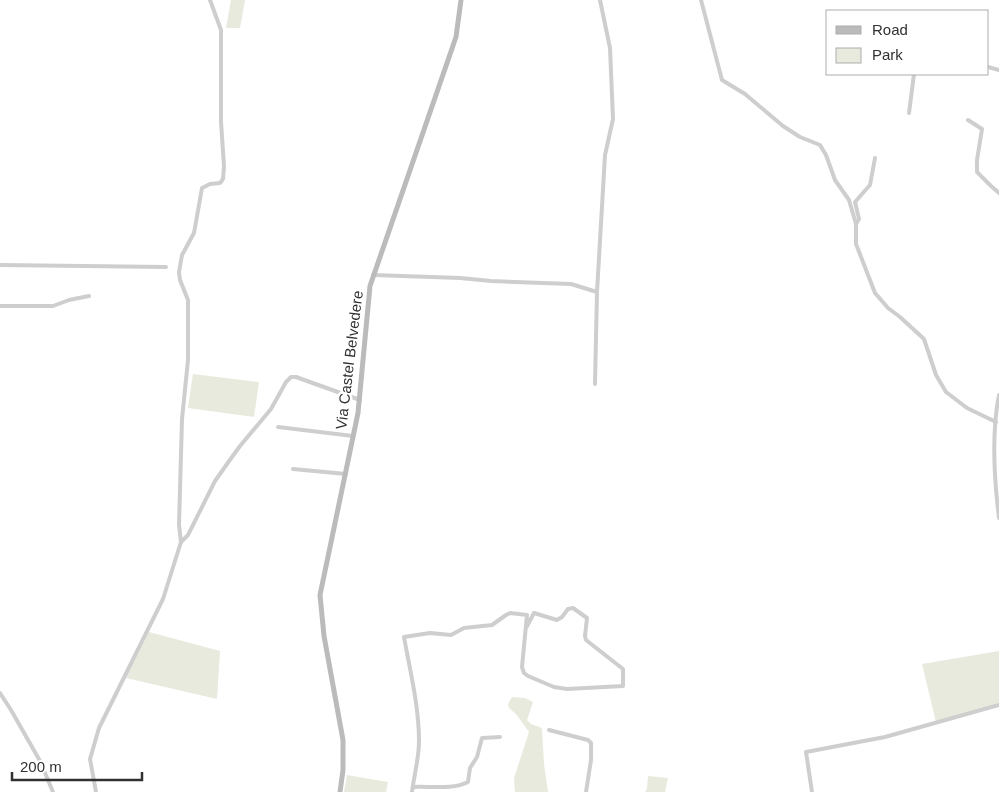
<svg xmlns="http://www.w3.org/2000/svg" width="999" height="792" viewBox="0 0 999 792" font-family="Helvetica,sans-serif">
	<rect width="100%" height="100%" fill="#fff"/>
	<g fill="#e8eadd">
		<path d="M231 0H245L240 28H226Z"/>
		<path d="M193 374 259 382 254 417 188 408Z"/>
		<path d="M149 632 220 651 217 699 126 678Z"/>
		<path d="M999 651V703L936 722 922 664Z"/>
		<path d="M512 697 525 698 533 702 527 720 531 724 542 728 544 764 548 792H515L514 778 529 732 516 714 509 708 508 704Z"/>
		<path d="M347 775 388 782 386 792H344Z"/>
		<path d="M648 776 668 778 665 792H645L647 789Z"/>
	</g>
	<g fill="none" stroke-linecap="round" stroke-linejoin="round">
		<g stroke="#cecece" stroke-width="4">
			<path d="M701 0 722 80 745 94 783 126 800 137 820 145 826 155 835 180 849 200 856 224V244L875 293 888 308 900 317 924 339 936 375 946 392 967 408 996 422"/>
			<path d="M988 67 999 70"/>
			<path d="M909 113 914 74"/>
			<path d="M968 120 982 129 977 160V172L991 186 999 193"/>
			<path d="M856 224 859 219 855 202 870 185 875 158"/>
			<path d="M0 265 166 267"/>
			<path d="M373 275 460 278 491 281 571 284 597 292"/>
			<path d="M0 306H53L69 300 89 296"/>
			<path d="M595 384 597 292 605 155 613 119 610 48 600 0"/>
			<path d="M999 395C991 435 994 478 999 518"/>
			<path d="M278 427 353 436"/>
			<path d="M293 469 346 474"/>
			<path d="M181 542 179 525 182 419 188 360V300L180 280 179 272 182 255 194 233 202 188 210 184 220 183 223 179 224 166 221 122V30L210 0"/>
			<path d="M0 693 11 710 40 761 53 792"/>
			<path d="M549 730 588 740 591 743V760L586 792"/>
			<path d="M413 787C429 786 453 790 468 782L470 768 477 757 482 738 500 737"/>
			<path d="M96 792 90 759 99 728 163 599 181 542 188 535 215 481 227 464 240 446 271 409 286 382 291 377H296L360 400"/>
			<path d="M412 792C414 775 419 759 419 741 419 706 410 671 404 637L430 633 451 635 464 628 492 625 506 615 510 613 527 615 522 667 524 673 528 676 554 687 567 689 623 686V669L586 640 585 636 587 618 573 608 568 609 562 617 557 620 534 613 526 628"/>
			<path d="M812 792 806 752 885 737 999 705"/>
		</g>
		<path stroke="#bbb" stroke-width="5" d="M340 792 343 770V740L324 636 320 595 358 413 370 286 456 37 461 0"/>
	</g>
	<g text-anchor="middle" dominant-baseline="central" stroke-width="5" stroke-linejoin="round" paint-order="stroke">
		<g font-size="15" fill="#313131" stroke="#fff">
			<text transform="translate(349 360) rotate(-83)">Via Castel Belvedere</text>
		</g>
	</g>
	<rect x="826" y="10" width="162" height="65" fill="#ffffff" stroke="#adadad"/>
	<rect x="836" y="26" width="25" height="8" fill="#bbbbbb" stroke="#adadad"/>
	<text x="872" y="35" font-size="15" fill="#313131">Road</text>
	<rect x="836" y="48" width="25" height="15" fill="#e8eadd" stroke="#adadad"/>
	<text x="872" y="60" font-size="15" fill="#313131">Park</text>
	<path d="M12 772v8h130v-8" fill="none" stroke="#313131" stroke-width="2.5"/>
	<text x="20" y="772" font-size="15" fill="#313131" stroke="#ffffff" stroke-width="4" paint-order="stroke">200 m</text>
</svg>
